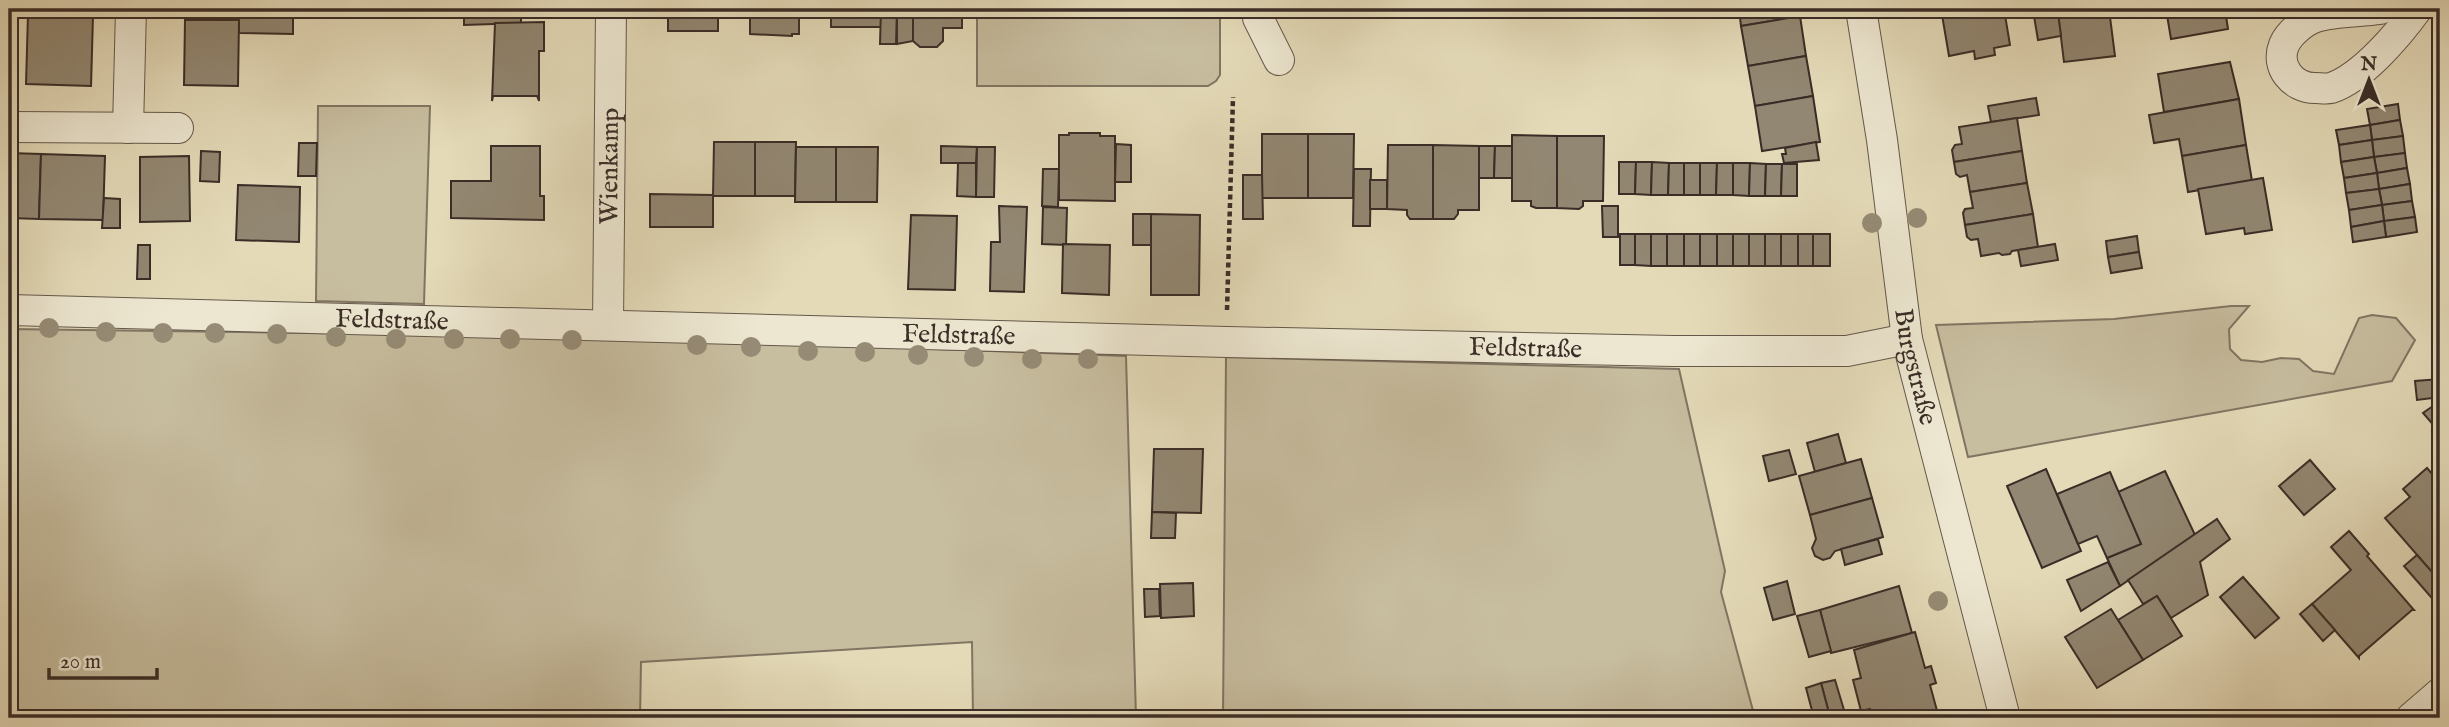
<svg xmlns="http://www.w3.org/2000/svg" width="2449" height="727" viewBox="0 0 2449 727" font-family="'IM FELL English',serif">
	<rect width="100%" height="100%" fill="#e4dab8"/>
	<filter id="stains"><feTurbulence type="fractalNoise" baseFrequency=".00286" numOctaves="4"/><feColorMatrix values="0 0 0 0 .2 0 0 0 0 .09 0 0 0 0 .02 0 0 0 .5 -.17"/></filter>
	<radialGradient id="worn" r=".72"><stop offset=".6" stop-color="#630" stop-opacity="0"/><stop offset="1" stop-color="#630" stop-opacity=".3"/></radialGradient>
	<g fill="#c7bd9f" stroke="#807563" stroke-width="2">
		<path d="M977 9H1220V75L1216 81 1208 86H977Z"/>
		<path d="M318 106H430L424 304 316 301Z"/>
		<path d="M2231 306H2249L2229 329 2230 349 2241 360 2262 362 2281 358 2299 359 2313 371 2334 374 2359 318 2372 315 2396 318 2415 340 2392 381 1968 457 1936 325 2114 319Z"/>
		<path d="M9 329 608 337 1126 356 1136 718H973L972 642 641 662 640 718H9Z"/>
		<path d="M1226 357 1679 369 1725 571 1721 592 1755 718H1223Z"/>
	</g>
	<g fill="#928772" stroke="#3a2d27" stroke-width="2">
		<path d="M227 9H293V34L239 33V20H227Z"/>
		<path d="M464 9H521V23L464 25Z"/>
		<path d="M666 9H718V31H668V14H666Z"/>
		<rect x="734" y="9" width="16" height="3"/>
		<path d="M750 9H799V34H792V36L750 34Z"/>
		<rect x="831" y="9" width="50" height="18"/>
		<path d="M881 9H897L896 44H880Z"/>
		<path d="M897 9H913V41L897 44Z"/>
		<path d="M913 9H962V28H943V41L937 47H920L913 41Z"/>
		<path d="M1739 9H1798L1800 16 1741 26Z"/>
		<path d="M1941 9H2004L2010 45 1994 48 1995 55 1975 59 1974 51 1949 56Z"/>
		<path d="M2033 9H2048L2049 14 2034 16Z"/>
		<path d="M2048 9H2109L2115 56 2064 62 2058 13 2049 14Z"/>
		<path d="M2166 9H2225L2228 29 2171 39Z"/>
		<path d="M2058 13 2061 36 2038 40 2034 16Z"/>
		<path d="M28 14 93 16 91 86 26 84Z"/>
		<path d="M1800 16 1806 56 1748 66 1741 26Z"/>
		<path d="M185 20H239L238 86 184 85Z"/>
		<path d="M544 22V51H539V101L537 96H493L492 101 495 23Z"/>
		<path d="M1806 56 1813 96 1755 106 1748 66Z"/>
		<path d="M2230 62 2239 99 2164 112 2158 74Z"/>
		<path d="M1813 96 1820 142 1762 151 1755 106Z"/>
		<path d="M2036 98 2039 115 1991 122 1988 106Z"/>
		<path d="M2239 99 2246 145 2182 156 2179 139 2154 143 2149 115Z"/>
		<path d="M2398 104 2400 120 2370 125 2367 109Z"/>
		<path d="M2017 118 2022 151 1954 162 1952 150 1955 145 1962 144 1959 127Z"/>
		<path d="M2400 120 2403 136 2372 140 2370 125Z"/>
		<path d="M2370 125 2372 140 2339 145 2336 130Z"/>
		<path d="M1069 133H1100V136H1115V201L1059 200V135H1069Z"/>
		<rect x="1262" y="134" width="46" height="64"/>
		<path d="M1308 134H1354L1353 198H1308Z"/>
		<path d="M1512 135 1557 136V208H1536L1531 206V201H1512Z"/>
		<path d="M1557 136H1604L1603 201H1583V206L1579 209 1557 208Z"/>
		<path d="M2403 136 2405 153 2374 157 2372 140Z"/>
		<path d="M2372 140 2374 157 2341 162 2339 145Z"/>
		<path d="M714 142H755V196H713Z"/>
		<path d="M755 142H796L795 196H755Z"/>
		<path d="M1816 142 1819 160 1784 163 1782 154H1786L1785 148Z"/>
		<path d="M299 143H317L316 176H298Z"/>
		<path d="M1116 144 1131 145V182H1115Z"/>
		<path d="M1388 145H1433V219H1410L1407 215V210L1387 209Z"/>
		<path d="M1433 145 1479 146V210H1458V214L1454 219H1433Z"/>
		<path d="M2246 145 2252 181 2188 192 2182 156Z"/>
		<path d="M491 146H540V196H544V220L451 218V181H491Z"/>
		<path d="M941 146 977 147 976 163H941Z"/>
		<path d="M1479 146H1495L1494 178H1479Z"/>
		<path d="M1495 146H1512V178H1494Z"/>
		<path d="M796 147H836V202H795Z"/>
		<path d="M836 147H878L877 202H836Z"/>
		<path d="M977 147H995L994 197H976Z"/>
		<path d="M201 151 220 152 219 182 200 181Z"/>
		<path d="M2022 151 2027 183 1970 192 1967 175 1960 177 1956 174 1954 162Z"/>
		<path d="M9 153 41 154 39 219 9 218Z"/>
		<path d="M2405 153 2407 168 2377 173 2374 157Z"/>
		<path d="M41 154 105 156 103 220 39 219Z"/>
		<path d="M189 156 190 221 140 222V157Z"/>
		<path d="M2374 157 2377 173 2344 178 2341 162Z"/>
		<path d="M1619 162H1636L1635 194H1619Z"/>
		<path d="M1636 162H1652L1651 195 1635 194Z"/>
		<path d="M1652 162 1669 163 1668 195H1651Z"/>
		<path d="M958 163H976V197L957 196Z"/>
		<path d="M1669 163H1684V195H1668Z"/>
		<rect x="1684" y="163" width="16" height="32"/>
		<path d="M1700 163H1717L1716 195H1700Z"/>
		<path d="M1717 163H1733V195H1716Z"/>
		<path d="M1733 163H1750L1749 196 1733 195Z"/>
		<path d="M1750 163 1766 164 1765 196H1749Z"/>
		<path d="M1766 164H1782L1781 196H1765Z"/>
		<path d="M1782 164H1797V196H1781Z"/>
		<path d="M2407 168 2410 184 2379 189 2377 173Z"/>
		<path d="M1043 169H1059L1058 207 1042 206Z"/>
		<path d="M1354 169H1371L1370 226H1353Z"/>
		<path d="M2377 173 2379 189 2346 193 2344 178Z"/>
		<path d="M1243 175H1262L1263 219H1243Z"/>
		<path d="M2263 178 2272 230 2245 234 2244 228 2206 234 2198 189Z"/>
		<rect x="1370" y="180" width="17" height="29"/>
		<path d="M2027 183 2033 214 1965 225 1963 213 1965 209 1973 208 1970 192Z"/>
		<path d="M2410 184 2412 201 2382 205 2379 189Z"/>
		<path d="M238 185 300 187 299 242 236 240Z"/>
		<path d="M2379 189 2382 205 2349 210 2346 193Z"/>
		<path d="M650 194 713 195V227H650Z"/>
		<path d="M104 198 120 199V228H102Z"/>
		<path d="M2412 201 2415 217 2384 221 2382 205Z"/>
		<path d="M2382 205 2384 221 2351 227 2349 210Z"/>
		<path d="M999 206 1027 207 1024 292 990 291 991 242H1000Z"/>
		<path d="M1602 206H1618V237H1603Z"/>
		<path d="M1043 207 1067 208 1066 245 1042 244Z"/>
		<rect x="1133" y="214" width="18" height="31"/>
		<path d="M1151 214 1200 215 1199 295H1151Z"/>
		<path d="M2033 214 2038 247 2012 251 2010 254 2002 255 1999 253 1981 256 1978 239 1971 240 1967 237 1965 225Z"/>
		<path d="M911 215 957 216 955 290 908 289Z"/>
		<path d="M2415 217 2417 232 2386 237 2384 221Z"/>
		<path d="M2384 221 2386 237 2353 242 2351 227Z"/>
		<rect x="1620" y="234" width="15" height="31"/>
		<path d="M1635 234H1651V266L1635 265Z"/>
		<rect x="1651" y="234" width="16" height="32"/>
		<rect x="1667" y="234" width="17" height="32"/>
		<rect x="1684" y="234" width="16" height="32"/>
		<rect x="1700" y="234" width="17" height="32"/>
		<rect x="1717" y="234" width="16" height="32"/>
		<rect x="1733" y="234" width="16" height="32"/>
		<rect x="1749" y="234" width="16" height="32"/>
		<rect x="1765" y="234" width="16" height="32"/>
		<rect x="1781" y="234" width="17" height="32"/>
		<rect x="1798" y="234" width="15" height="32"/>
		<rect x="1813" y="234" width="17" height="32"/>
		<path d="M2137 236 2139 252 2108 257 2106 241Z"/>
		<path d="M1063 244 1110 245 1109 295 1062 293Z"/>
		<path d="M2055 244 2058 260 2021 266 2018 250Z"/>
		<path d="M138 245H150V279H137Z"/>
		<path d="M2139 252 2142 268 2111 273 2108 257Z"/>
		<path d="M2440 379V397L2417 400 2415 381Z"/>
		<path d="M2433 406 2440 415V424L2436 428 2423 413Z"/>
		<path d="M2440 424V441L2432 431Z"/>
		<path d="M1838 434 1846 463 1815 472 1807 443Z"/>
		<path d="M1154 449H1203L1201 513 1152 512Z"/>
		<path d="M1789 450 1796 474 1769 481 1763 456Z"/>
		<path d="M1861 459 1872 498 1810 515 1799 476Z"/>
		<path d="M2310 460 2335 489 2304 515 2279 486Z"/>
		<path d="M2427 468 2440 483V550L2437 552 2440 555V564L2431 571 2385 518 2410 497 2403 489Z"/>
		<path d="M2046 469 2081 551 2042 568 2007 486Z"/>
		<path d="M2165 471 2195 535 2120 586 2107 558 2141 544 2118 492Z"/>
		<path d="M2110 472 2141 544 2107 558 2097 536 2078 544 2057 494Z"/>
		<path d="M1872 498 1883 537 1835 551 1830 558 1823 560 1815 556 1812 548 1816 539 1810 515Z"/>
		<path d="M1152 512 1176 513 1175 538H1151Z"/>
		<path d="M2217 519 2230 539 2200 562 2208 595 2171 618 2157 596 2143 604 2128 580Z"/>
		<path d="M2349 531 2369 554 2367 556 2414 610H2412L2359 656V658L2312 604 2351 570 2331 547Z"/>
		<path d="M1878 539 1882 554 1845 565 1841 549Z"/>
		<path d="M2417 555 2431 571 2440 564V602L2437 604 2404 566Z"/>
		<path d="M2108 562 2120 586 2081 611 2067 580Z"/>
		<path d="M2243 577 2279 618 2255 638 2220 597Z"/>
		<path d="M1787 581 1795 614 1773 620 1764 588Z"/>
		<path d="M1193 583 1194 616 1161 618 1160 584Z"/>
		<path d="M1899 586 1912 633 1831 653 1820 610Z"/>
		<path d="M1144 589H1159L1160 616 1145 617Z"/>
		<path d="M2157 596 2182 636 2143 660 2118 620Z"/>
		<path d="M2312 604 2335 630 2323 641 2300 614Z"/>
		<path d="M2111 609 2143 660 2097 688 2065 637Z"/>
		<path d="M1820 610 1831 651 1809 657 1797 616Z"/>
		<path d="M1915 632 1925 668 1931 666 1936 683 1930 685 1939 718H1872L1870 709 1861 711 1853 680 1861 678 1854 650Z"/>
		<path d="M1835 680 1844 710 1829 713 1821 683Z"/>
		<path d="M1821 683 1829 713 1814 718 1806 688Z"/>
	</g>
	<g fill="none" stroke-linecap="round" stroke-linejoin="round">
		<defs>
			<g id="street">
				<path d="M1257 9 1258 18 1279 60"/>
				<path id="s1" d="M1861 9 1882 140 1907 339 2005 718"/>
				<path d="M2380 9C2360 12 2335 11 2316 17 2304 21 2289 33 2284 45 2275 67 2293 88 2315 88 2320 88 2327 89 2331 88 2362 78 2399 34 2417 9"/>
				<path d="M9 127 178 128"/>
				<path d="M128 128 131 9"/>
				<path id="s2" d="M9 310 1227 342 1674 351H1847L1907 339"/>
				<path id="s3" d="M608 324 611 9"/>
				<path d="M2411 718 2440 693"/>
			</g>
		</defs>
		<use href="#street" stroke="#64584b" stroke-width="32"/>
		<path stroke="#3a2d27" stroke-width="4.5" stroke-dasharray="5 3.5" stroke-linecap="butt" d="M1227 310 1233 97"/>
		<use href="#street" stroke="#ede7d1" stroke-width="30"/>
	</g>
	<g fill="#968b75">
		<circle cx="1917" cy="218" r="10"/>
		<circle cx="1872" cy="223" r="10"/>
		<circle cx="49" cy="328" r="10"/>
		<circle cx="106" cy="332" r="10"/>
		<circle cx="163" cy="333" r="10"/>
		<circle cx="215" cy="333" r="10"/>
		<circle cx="277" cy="334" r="10"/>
		<circle cx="336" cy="337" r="10"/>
		<circle cx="396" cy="339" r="10"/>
		<circle cx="454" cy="339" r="10"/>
		<circle cx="510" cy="339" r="10"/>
		<circle cx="572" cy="340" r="10"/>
		<circle cx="697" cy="345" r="10"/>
		<circle cx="751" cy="347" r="10"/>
		<circle cx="808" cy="351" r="10"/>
		<circle cx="865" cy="352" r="10"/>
		<circle cx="918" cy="355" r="10"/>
		<circle cx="974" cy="357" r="10"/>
		<circle cx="1032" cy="359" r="10"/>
		<circle cx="1088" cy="359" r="10"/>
		<circle cx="1938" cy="601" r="10"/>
	</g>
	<g text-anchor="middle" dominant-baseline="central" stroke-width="5" stroke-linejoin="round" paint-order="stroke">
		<g font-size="26" fill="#3a2d27" stroke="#ede7d1">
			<text stroke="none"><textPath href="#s3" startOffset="158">Wienkamp</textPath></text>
			<text stroke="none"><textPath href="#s2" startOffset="383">Feldstraße</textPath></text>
			<text stroke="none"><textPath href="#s2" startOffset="950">Feldstraße</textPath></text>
			<text stroke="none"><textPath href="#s2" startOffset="1517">Feldstraße</textPath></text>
			<text stroke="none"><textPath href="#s1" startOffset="362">Burgstraße</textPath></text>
		</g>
	</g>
	<rect width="2449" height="727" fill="none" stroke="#e4dab8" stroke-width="35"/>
	<rect x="10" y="10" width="2428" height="706" fill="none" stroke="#3a2d27" stroke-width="3.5"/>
	<rect x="18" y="18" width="2414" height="692" fill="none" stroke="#3a2d27" stroke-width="2"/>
	<g transform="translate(2369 80)" stroke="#ede7d1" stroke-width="5" paint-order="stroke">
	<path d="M0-5L12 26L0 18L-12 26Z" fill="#3a2d27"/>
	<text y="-10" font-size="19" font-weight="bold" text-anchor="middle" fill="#3a2d27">N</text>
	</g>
	<path d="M49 668v10h108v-10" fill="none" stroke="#3a2d27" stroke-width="3.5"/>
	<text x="60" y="668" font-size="21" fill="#3a2d27" stroke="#ede7d1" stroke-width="5" paint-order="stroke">20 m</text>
	<rect width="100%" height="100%" filter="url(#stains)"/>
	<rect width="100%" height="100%" fill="url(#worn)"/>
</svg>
